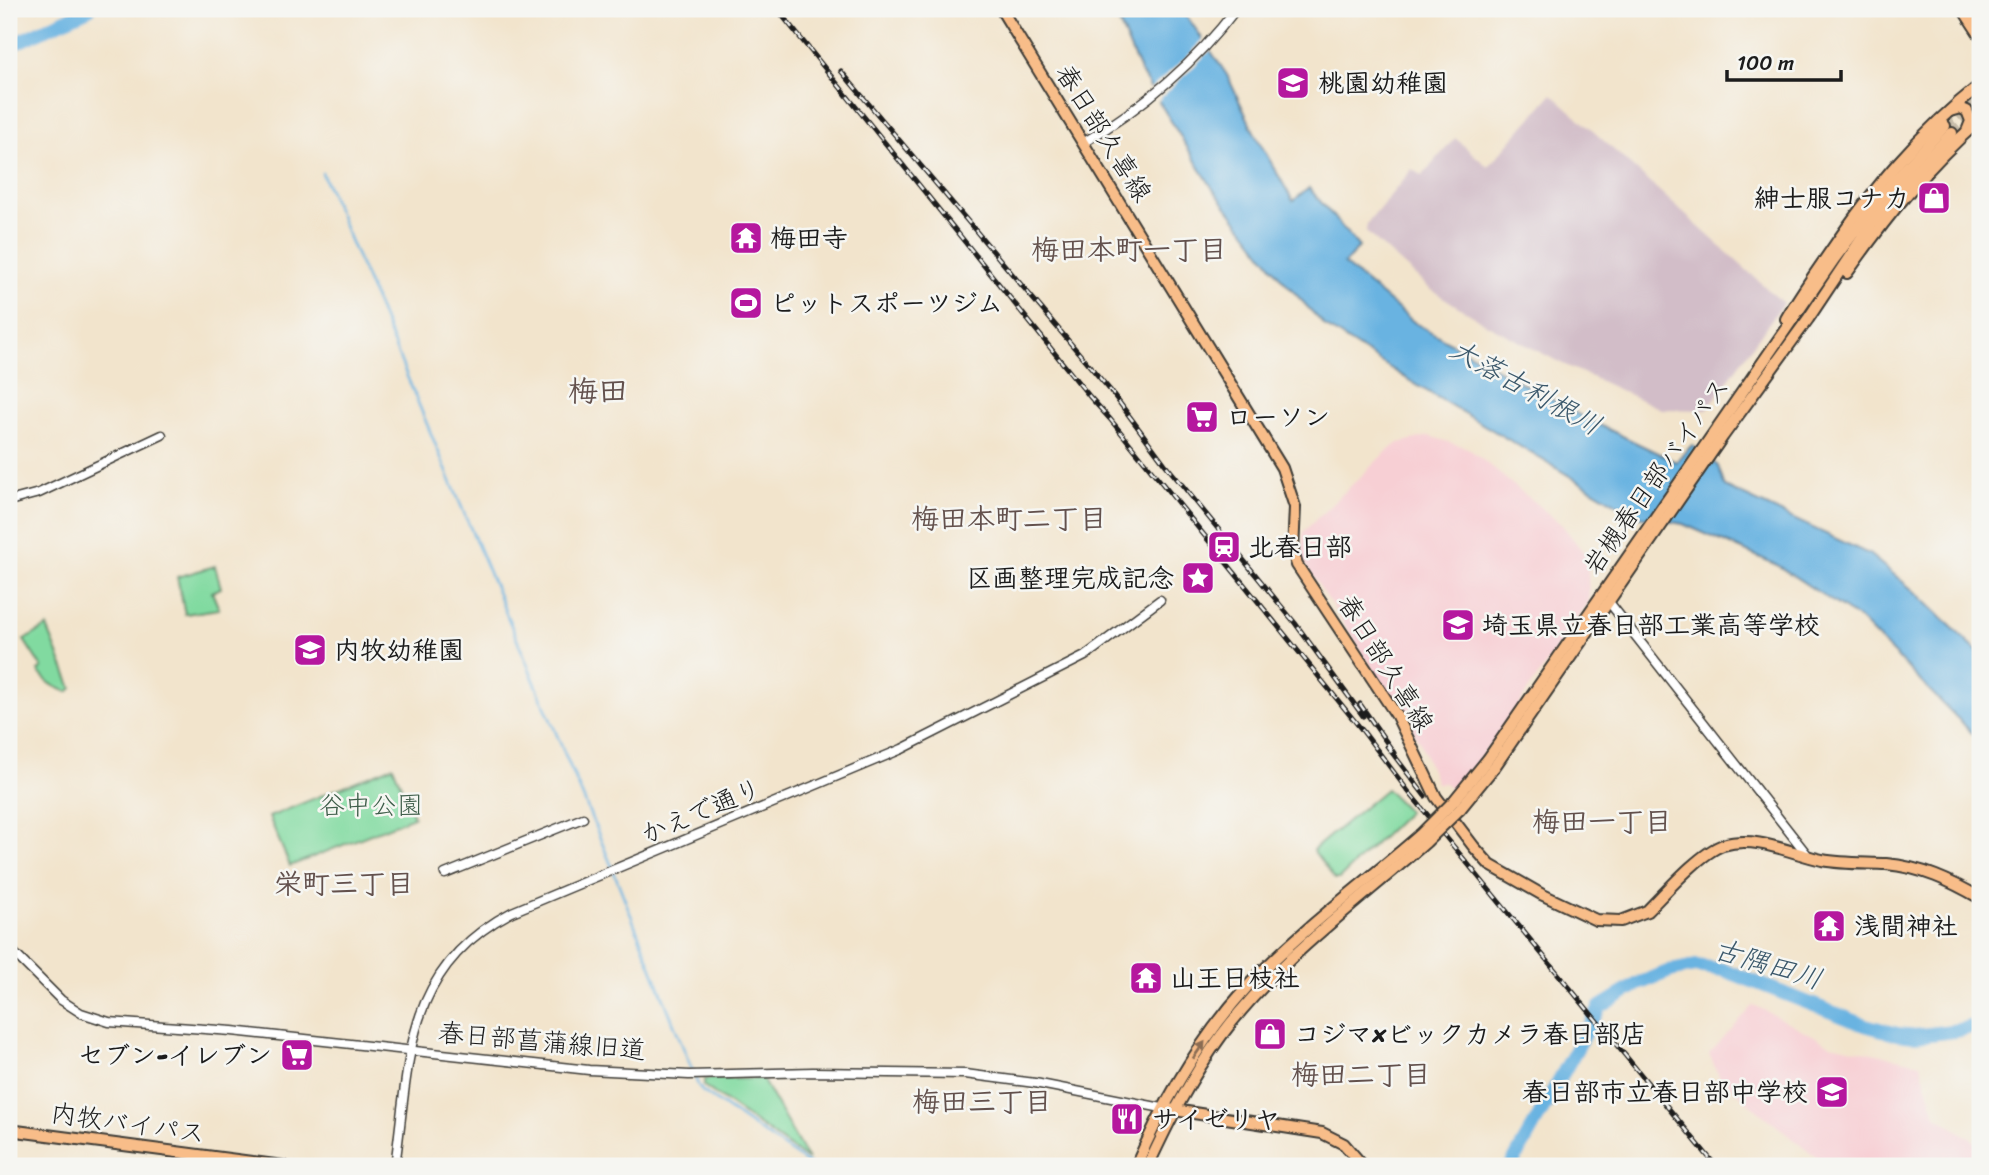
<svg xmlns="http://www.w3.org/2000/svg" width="1989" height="1175" viewBox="0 0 1989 1175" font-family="Sriracha,'Klee One',sans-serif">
	<rect width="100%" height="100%" fill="#f6f6f2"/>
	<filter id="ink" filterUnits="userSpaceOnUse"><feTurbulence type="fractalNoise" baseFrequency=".0143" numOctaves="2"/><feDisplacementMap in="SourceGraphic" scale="14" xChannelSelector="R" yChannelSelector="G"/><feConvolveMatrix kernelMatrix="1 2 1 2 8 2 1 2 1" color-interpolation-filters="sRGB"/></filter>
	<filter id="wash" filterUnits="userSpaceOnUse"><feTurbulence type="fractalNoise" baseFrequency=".00686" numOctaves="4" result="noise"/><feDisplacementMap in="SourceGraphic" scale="28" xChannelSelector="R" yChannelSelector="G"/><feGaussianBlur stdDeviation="1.57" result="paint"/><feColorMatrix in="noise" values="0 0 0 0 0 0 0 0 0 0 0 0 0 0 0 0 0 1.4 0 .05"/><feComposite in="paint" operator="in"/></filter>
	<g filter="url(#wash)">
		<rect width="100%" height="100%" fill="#f2e4cc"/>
		<g fill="#f7cfd4">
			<path d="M1429 436 1468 448 1562 525 1584 553 1588 568 1589 602 1497 736 1454 791 1445 783H1436L1420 742 1302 559 1303 532 1386 452 1399 443Z"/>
			<path d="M1754 1005 1830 1044 1920 1063 1936 1116 1980 1145V1166H1828L1753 1107 1719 1076 1709 1054Z"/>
		</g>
		<path fill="#d2bdc8" d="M1552 94 1783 303 1707 410 1661 409 1563 364 1484 323 1430 289 1366 232 1367 224 1412 169 1422 176 1455 138 1488 167Z"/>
		<g fill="#81daa0" stroke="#4e7b5e" stroke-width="2">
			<path d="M215 566 221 588 212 592 219 609 185 614 177 577Z"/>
			<path d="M47 627 72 688 68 692C54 687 47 683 38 671L42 668 24 640Z"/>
			<path d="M393 766 414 817 290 866 269 817Z"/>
			<path d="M1386 789 1407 810 1406 814 1339 879H1335L1313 850Z"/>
			<path d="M704 1079H762L808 1160 704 1086Z"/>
		</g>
		<path fill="#69b3e1" stroke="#42687e" stroke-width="2" d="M1113 9H1182L1227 75 1256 136 1293 201 1309 188 1359 247 1344 264 1415 323 1583 417 1676 462 1692 445 1718 466 1725 487 1869 554 1914 591 1980 654V741L1859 619 1777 565 1683 524 1637 516 1415 384 1325 326 1282 279 1213 189 1140 71Z"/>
		<path fill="#f2e4cc" d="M1205 37 1213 48 1156 103 1148 91 1191 53Z"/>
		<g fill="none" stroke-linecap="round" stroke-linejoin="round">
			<path stroke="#69b3e1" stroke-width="2.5" d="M322 173 610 862 698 1085 702 1091 811 1166"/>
			<g stroke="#69b3e1" stroke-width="14">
				<path d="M9 46 89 9"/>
				<path d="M1511 1166 1600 1007 1638 984 1670 971 1696 966 1724 970 1865 1025 1897 1034 1915 1036 1960 1030 1980 1024"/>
			</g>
		</g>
	</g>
	<g filter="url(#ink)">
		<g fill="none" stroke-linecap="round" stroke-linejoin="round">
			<g stroke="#c7bca9" stroke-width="10" stroke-dasharray="10 5" stroke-linecap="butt">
				<path d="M1945 126 1980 96"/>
				<path d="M1952 133 1980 109"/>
			</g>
			<defs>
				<g id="tertiary">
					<path d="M1083 143C1143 107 1194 65 1236 9"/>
					<path d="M9 501 39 493 162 435"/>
					<path d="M1609 602 1809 857"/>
					<path d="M445 874 583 818"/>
					<path d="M9 948 61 1000 81 1013 109 1022 232 1031 589 1070 689 1075 813 1072 965 1074 1035 1083 1162 1108"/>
					<path d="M395 1166C410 1059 404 969 512 912L902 749 1085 656 1160 600"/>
				</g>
				<g id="primary">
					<path d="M1001 9 1282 468 1295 507 1293 552 1297 565 1397 716 1436 797 1474 847 1490 865 1541 894 1596 920 1621 921 1647 911C1665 893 1700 853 1723 845 1756 835 1790 853 1822 860 1843 864 1865 863 1886 864 1921 867 1951 881 1980 898"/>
					<path d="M1168 1109 1322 1133 1344 1144 1363 1166"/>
					<path d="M9 1130 283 1166"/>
				</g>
				<g id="trunk">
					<path d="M1963 9 1980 35"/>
					<path d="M1950 111 1960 108 1967 111 1971 121 1967 131"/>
					<path d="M1847 273C1887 216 1927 166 1980 120"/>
					<path d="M1786 319C1799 296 1815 274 1830 252 1875 186 1917 135 1980 85"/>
					<path d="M1453 802 1488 759 1835 258 1886 190 1945 126"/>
					<path d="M1460 809 1495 766 1723 436 1808 319 1870 226 1898 190 1952 133"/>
					<path d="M1136 1166C1164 1101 1200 1039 1248 986 1300 930 1363 885 1420 835"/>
					<path d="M1148 1166C1169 1121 1191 1077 1221 1036 1277 960 1356 904 1426 842"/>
				</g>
			</defs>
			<use href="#tertiary" stroke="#3c3a36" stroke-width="11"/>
			<use href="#primary" stroke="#3c3a36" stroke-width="14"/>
			<use href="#trunk" stroke="#3c3a36" stroke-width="14"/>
			<use href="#tertiary" stroke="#fff" stroke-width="8"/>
			<use href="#primary" stroke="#f8bd89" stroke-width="10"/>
			<use href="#trunk" stroke="#f8bd89" stroke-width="10"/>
			<defs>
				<g id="rail">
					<path d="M777 9 1090 397 1110 419 1362 730 1408 791 1716 1166"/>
					<path d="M841 71 1110 390 1165 464 1295 623 1363 716"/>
					<path d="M1360 704 1394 753"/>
					<path d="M1387 746 1425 796"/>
				</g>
			</defs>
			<use href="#rail" stroke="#1c1c1c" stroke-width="5"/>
			<use href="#rail" stroke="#f6f6f2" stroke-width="2.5" stroke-dasharray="8" stroke-linecap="butt"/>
			<defs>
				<g id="trunk-bridge">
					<path d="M1420 835 1453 802"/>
					<path d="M1426 842 1460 809"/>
				</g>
			</defs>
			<use href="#trunk-bridge" stroke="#3c3a36" stroke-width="14" stroke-linecap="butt"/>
			<use href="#trunk-bridge" stroke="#f8bd89" stroke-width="10"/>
		</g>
		<defs><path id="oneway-solid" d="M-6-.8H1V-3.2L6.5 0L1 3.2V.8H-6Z" transform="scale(1.75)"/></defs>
		<use fill="#8a6c52" href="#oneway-solid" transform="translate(1199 1050) rotate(-55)"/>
	</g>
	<defs>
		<symbol id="school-square" viewBox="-11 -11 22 22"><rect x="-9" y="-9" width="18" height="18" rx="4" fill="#b5179e" stroke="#f6f6f2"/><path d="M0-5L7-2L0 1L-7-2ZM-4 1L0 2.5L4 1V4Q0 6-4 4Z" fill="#fff"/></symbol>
		<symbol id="shop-square" viewBox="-11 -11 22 22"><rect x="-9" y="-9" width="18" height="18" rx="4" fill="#b5179e" stroke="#f6f6f2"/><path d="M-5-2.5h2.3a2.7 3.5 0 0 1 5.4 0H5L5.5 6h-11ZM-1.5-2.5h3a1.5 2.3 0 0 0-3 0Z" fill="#fff"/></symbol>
		<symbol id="temple-square" viewBox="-11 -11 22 22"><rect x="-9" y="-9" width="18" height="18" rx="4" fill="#b5179e" stroke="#f6f6f2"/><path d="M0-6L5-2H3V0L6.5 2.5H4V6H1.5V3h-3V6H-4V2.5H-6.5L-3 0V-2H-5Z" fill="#fff"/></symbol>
		<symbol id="stadium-square" viewBox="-11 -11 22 22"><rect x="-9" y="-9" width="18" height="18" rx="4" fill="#b5179e" stroke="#f6f6f2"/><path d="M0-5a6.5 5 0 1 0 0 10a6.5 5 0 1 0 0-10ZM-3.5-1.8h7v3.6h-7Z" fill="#fff"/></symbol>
		<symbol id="supermarket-square" viewBox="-11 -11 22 22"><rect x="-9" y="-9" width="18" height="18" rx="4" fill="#b5179e" stroke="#f6f6f2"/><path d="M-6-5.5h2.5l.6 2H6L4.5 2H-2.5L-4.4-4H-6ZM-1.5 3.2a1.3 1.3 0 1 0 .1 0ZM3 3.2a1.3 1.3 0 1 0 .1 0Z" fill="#fff"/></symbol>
		<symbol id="station-square" viewBox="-11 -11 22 22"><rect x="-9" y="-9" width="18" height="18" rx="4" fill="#b5179e" stroke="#f6f6f2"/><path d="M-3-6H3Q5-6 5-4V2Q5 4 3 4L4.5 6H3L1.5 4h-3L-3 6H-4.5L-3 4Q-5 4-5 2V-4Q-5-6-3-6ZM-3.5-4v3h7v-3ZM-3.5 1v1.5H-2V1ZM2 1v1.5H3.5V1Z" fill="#fff"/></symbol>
		<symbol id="sight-square" viewBox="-11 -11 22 22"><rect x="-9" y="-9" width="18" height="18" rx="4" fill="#b5179e" stroke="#f6f6f2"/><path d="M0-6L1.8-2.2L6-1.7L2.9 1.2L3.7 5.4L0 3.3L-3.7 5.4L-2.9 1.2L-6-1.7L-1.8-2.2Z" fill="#fff"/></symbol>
		<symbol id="restaurant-square" viewBox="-11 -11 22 22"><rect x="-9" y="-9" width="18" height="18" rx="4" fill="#b5179e" stroke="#f6f6f2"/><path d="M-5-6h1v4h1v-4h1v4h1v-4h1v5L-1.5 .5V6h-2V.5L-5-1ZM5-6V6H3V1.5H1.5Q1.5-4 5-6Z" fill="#fff"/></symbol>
	</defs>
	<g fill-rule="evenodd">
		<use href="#school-square" x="1274" y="64" width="38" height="38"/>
		<use href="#shop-square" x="1915" y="179" width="38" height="38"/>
		<use href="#temple-square" x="727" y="219" width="38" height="38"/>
		<use href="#stadium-square" x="727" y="284" width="38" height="38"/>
		<use href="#supermarket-square" x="1183" y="398" width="38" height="38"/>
		<use href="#station-square" x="1205" y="528" width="38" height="38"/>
		<use href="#sight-square" x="1179" y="559" width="38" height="38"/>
		<use href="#school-square" x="1439" y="606" width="38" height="38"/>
		<use href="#school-square" x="291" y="631" width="38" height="38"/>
		<use href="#temple-square" x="1810" y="907" width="38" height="38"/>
		<use href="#temple-square" x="1127" y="959" width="38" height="38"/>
		<use href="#shop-square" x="1251" y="1015" width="38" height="38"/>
		<use href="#supermarket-square" x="278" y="1036" width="38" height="38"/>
		<use href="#school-square" x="1813" y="1073" width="38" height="38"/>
		<use href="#restaurant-square" x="1108" y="1100" width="38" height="38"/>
	</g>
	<g text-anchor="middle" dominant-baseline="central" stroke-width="5" stroke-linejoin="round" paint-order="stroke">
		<g font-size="26" font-weight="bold" fill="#1c1c1c" stroke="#f6f6f2" text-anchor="start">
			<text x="1318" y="83">桃園幼稚園</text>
			<text x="1910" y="198" text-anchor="end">紳士服コナカ</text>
			<text x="770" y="238">梅田寺</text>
			<text x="770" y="303">ピットスポーツジム</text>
			<text x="1226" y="417">ローソン</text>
			<text x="1248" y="547">北春日部</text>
			<text x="1174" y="578" text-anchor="end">区画整理完成記念</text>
			<text x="1482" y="625">埼玉県立春日部工業高等学校</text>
			<text x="334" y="650">内牧幼稚園</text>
			<text x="1854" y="926">浅間神社</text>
			<text x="1170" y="978">山王日枝社</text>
			<text x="1294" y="1034">コジマ×ビックカメラ春日部店</text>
			<text x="272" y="1055" text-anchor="end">セブン-イレブン</text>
			<text x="1808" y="1092" text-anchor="end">春日部市立春日部中学校</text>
			<text x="1152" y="1119">サイゼリヤ</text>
		</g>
		<g font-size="26" fill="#1c1c1c" stroke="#f6f6f2">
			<text transform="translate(1104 133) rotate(58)">春日部久喜線</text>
			<text transform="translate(1656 476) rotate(-55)">岩槻春日部バイパス</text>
			<text transform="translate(1386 663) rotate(58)">春日部久喜線</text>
			<text transform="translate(701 811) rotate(-23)">かえで通り</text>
			<text transform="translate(542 1041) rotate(5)">春日部菖蒲線旧道</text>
			<text transform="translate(128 1123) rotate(8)">内牧バイパス</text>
		</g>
		<g font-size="26" fill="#3f5e4a" stroke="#f6f6f2">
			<text x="371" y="805">谷中公園</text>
		</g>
		<g font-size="28" font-weight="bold" fill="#63514d" stroke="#f6f6f2">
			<text x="1129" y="249">梅田本町一丁目</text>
			<text x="1009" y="518">梅田本町二丁目</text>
			<text x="1602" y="821">梅田一丁目</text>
			<text x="344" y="883">栄町三丁目</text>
			<text x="1361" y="1074">梅田二丁目</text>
			<text x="982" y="1101">梅田三丁目</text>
		</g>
		<g font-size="28" font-style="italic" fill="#3b586b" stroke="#f6f6f2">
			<text transform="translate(1526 387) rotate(29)">大落古利根川</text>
			<text transform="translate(1768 964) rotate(17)">古隅田川</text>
		</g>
		<g font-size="30" font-weight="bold" fill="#63514d" stroke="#f6f6f2">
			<text x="598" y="391">梅田</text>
		</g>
	</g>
	<rect width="1989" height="1175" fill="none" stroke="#f6f6f2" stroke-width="35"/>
	<path d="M1727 70v10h114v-10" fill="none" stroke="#1c1c1c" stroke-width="3.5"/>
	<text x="1737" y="70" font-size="21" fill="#1c1c1c" stroke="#f6f6f2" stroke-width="5" paint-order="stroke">100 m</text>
</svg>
